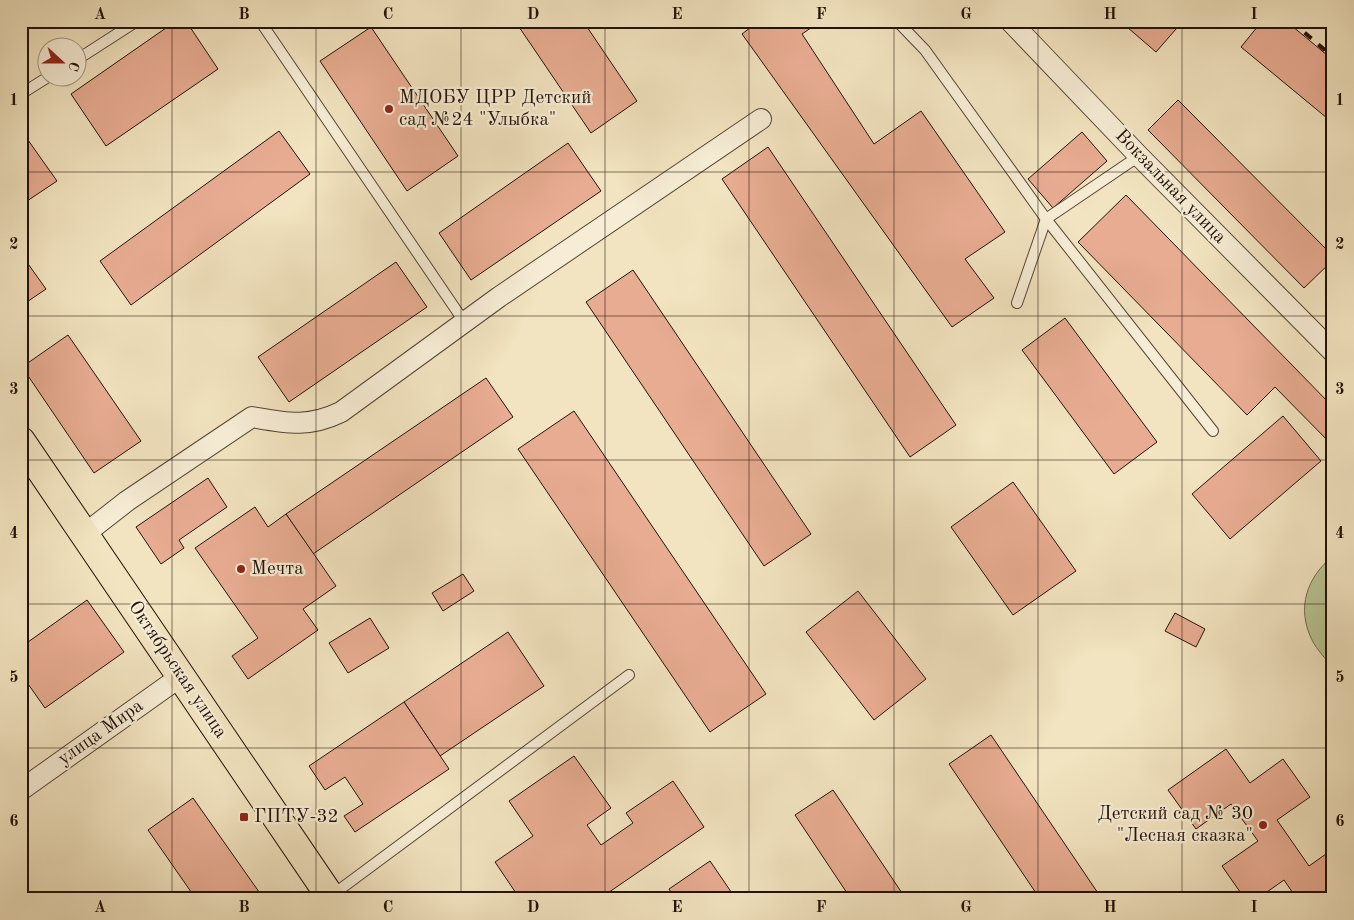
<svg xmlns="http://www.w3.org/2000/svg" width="1354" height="920" viewBox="0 0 1354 920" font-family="'Old Standard TT',serif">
	<rect width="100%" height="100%" fill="#f2e4c0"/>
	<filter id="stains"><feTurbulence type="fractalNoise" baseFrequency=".004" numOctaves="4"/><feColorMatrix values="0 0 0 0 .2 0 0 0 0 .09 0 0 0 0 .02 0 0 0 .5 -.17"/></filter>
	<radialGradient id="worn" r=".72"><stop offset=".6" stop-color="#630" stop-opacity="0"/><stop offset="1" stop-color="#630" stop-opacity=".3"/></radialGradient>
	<path fill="#b9c493" stroke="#6e6b4c" d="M1333 556V668C1326 659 1317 650 1312 640 1296 608 1307 577 1333 556Z"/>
	<g fill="#e8ac92" stroke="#221206">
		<path d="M176 21H186L218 69 106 146 71 94Z"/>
		<path d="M515 21H583L637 101 591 133Z"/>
		<path d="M759 21H821L802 34 874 144 921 111 1005 232 965 259 994 298 952 327 742 34Z"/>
		<path d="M1120 21H1183L1156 52Z"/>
		<path d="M1262 21H1286L1333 60V123L1241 47Z"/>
		<path d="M371 27 458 156 407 191 320 61Z"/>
		<path d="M1178 100 1333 256V260L1304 288 1148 130Z"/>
		<path d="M279 131 310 174 131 305 100 261Z"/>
		<path d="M1082 132 1107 161 1053 208 1028 179Z"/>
		<path d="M23 133 57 181 21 205V135Z"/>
		<path d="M568 143 601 191 471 280 439 233Z"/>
		<path d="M768 147 956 425 910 457 722 179Z"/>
		<path d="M1126 195 1333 407V446L1275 387 1247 415 1078 242Z"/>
		<path d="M21 254 46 289 21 306Z"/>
		<path d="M396 262 427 307 289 402 258 357Z"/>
		<path d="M633 270 811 534 764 566 586 302Z"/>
		<path d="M1065 318 1157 442 1114 474 1022 350Z"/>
		<path d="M68 335 141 441 94 473 22 367Z"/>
		<path d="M486 378 513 417 313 554 286 514Z"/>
		<path d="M574 411 766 694 710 732 518 449Z"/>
		<path d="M1283 416 1321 461 1230 539 1192 494Z"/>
		<path d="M208 478 227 507 179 540 184 548 161 564 136 527Z"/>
		<path d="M1013 482 1076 571 1013 615 951 527Z"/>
		<path d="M255 507 268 527 286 514 336 586 303 609 318 630 248 679 232 656 258 638 195 548Z"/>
		<path d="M463 574 474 591 443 611 432 593Z"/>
		<path d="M858 591 926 679 874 720 806 632Z"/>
		<path d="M87 600 124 652 45 708 21 674V647Z"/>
		<path d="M1175 613 1205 629 1196 647 1165 631Z"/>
		<path d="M370 618 389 648 348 673 329 643Z"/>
		<path d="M508 632 544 686 440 756 404 702Z"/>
		<path d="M404 702 449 769 355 832 344 816 363 804 345 777 325 790 309 766Z"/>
		<path d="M991 735 1102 899H1040L949 764Z"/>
		<path d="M1226 749 1250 783 1283 759 1310 797 1277 820 1309 866 1333 849V899H1297L1284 880 1257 899H1245L1222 866 1258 841 1231 804 1196 829 1168 790Z"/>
		<path d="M574 756 611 808 587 825 601 845 633 823 626 813 673 781 704 827 599 899H520L495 862 533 836 509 801Z"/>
		<path d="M833 790 906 899H851L795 815Z"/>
		<path d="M193 798 264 899H196L148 830Z"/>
		<path d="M710 861 736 899H675L669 889Z"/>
	</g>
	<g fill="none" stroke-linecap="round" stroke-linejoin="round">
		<defs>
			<g id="service">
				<path d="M260 21 465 323"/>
				<path d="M897 21 925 50 1046 219 1213 431"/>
				<path d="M78 59 137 21"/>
				<path d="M21 94 48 77"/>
				<path d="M1017 303 1046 219 1139 156"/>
				<path d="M331 896 629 675"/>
			</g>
			<g id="minor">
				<path d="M1010 21 1139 156 1333 352"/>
				<path d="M86 533 127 501 252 417C287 423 308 428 341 412L499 297 761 119"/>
				<path d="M21 790 180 677"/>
			</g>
			<path id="primary" d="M21 441 332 899"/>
		</defs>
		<use href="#service" stroke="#564634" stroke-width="12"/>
		<use href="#minor" stroke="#564634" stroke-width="22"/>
		<use href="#primary" stroke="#221206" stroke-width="30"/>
		<use href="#service" stroke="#f7edd6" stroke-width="10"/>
		<use href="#minor" stroke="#f7edd6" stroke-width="20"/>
		<use href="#primary" stroke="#f2e4c0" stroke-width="28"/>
		<g stroke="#221206" stroke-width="4" stroke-dasharray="9 9" stroke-linecap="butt">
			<path d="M1291 21 1333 57"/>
			<path d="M1324 21 1333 29"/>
		</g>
	</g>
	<path fill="none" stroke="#221206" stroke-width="1" stroke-opacity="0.55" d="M172 21V899M316 21V899M461 21V899M605 21V899M749 21V899M894 21V899M1038 21V899M1182 21V899M21 172H1333M21 316H1333M21 460H1333M21 604H1333M21 748H1333"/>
	<g fill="#8f2418" stroke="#f7edd6" stroke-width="2">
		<circle cx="389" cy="109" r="5"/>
		<circle cx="241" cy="569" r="5"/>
		<rect x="239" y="812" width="10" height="10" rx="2.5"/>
		<circle cx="1263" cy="825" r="5"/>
	</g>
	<g text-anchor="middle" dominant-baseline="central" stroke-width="4.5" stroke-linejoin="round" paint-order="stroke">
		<g font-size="19" fill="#221206" stroke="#f7edd6" text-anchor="start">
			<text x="399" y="98">МДОБУ ЦРР Детский<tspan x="399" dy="22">сад №24 "Улыбка"</tspan></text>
			<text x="251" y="569">Мечта</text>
			<text x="1253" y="814" text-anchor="end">Детский сад № 30<tspan x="1253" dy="22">"Лесная сказка"</tspan></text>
			<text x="254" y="817">ГПТУ-32</text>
		</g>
		<g font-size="19" fill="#221206" stroke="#f7edd6">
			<text transform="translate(1170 187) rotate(46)">Вокзальная улица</text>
			<text transform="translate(177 670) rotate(56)">Октябрьская улица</text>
			<text transform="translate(101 733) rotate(-35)">улица Мира</text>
		</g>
	</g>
	<rect width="1354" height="920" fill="none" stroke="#f2e4c0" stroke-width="55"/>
	<g transform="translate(62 62) rotate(111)"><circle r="24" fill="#f7edd6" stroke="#a29583"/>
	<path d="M0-4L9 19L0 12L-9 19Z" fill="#8f2418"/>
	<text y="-8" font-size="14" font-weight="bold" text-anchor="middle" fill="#221206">С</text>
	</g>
	<rect x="28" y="28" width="1298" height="864" fill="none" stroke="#221206" stroke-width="2"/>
	<g font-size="16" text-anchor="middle" font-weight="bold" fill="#221206">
		<text x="100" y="19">A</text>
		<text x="244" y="19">B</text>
		<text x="388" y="19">C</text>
		<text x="533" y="19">D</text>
		<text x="677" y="19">E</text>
		<text x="821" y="19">F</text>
		<text x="966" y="19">G</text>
		<text x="1110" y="19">H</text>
		<text x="1254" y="19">I</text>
		<text x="14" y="105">1</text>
		<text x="1340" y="105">1</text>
		<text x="14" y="249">2</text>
		<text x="1340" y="249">2</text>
		<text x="14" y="394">3</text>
		<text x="1340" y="394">3</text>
		<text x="14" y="538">4</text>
		<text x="1340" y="538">4</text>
		<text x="14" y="682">5</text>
		<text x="1340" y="682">5</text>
		<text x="14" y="826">6</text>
		<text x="1340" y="826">6</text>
		<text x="100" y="912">A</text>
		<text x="244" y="912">B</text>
		<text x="388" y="912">C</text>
		<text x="533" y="912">D</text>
		<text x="677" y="912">E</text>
		<text x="821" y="912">F</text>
		<text x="966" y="912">G</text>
		<text x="1110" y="912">H</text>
		<text x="1254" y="912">I</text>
	</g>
	<rect width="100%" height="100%" filter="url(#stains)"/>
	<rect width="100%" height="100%" fill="url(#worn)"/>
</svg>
